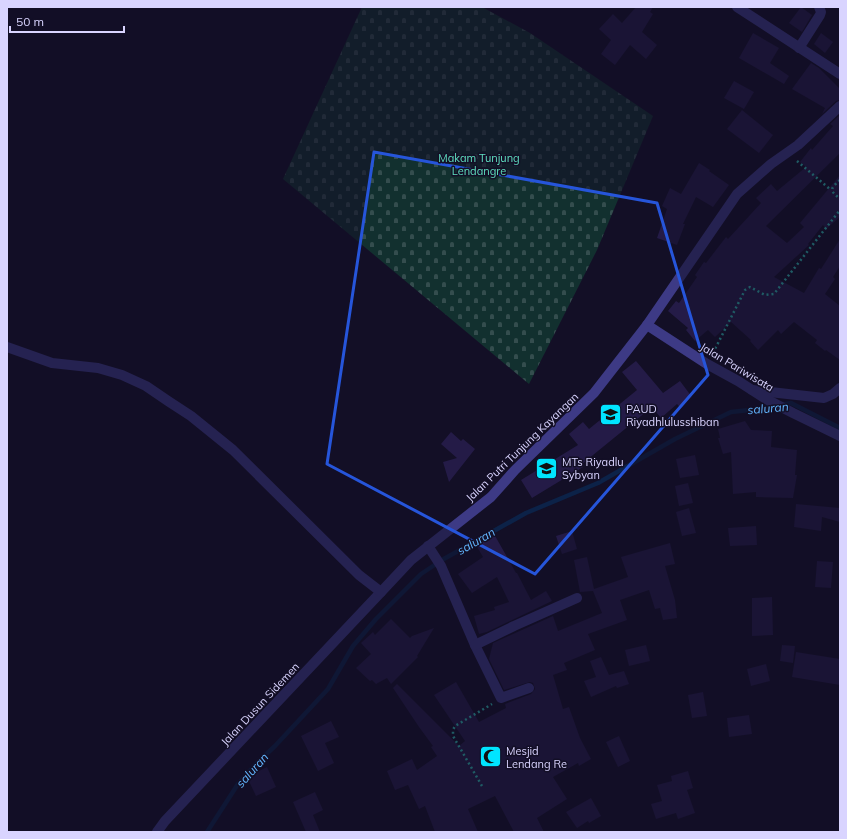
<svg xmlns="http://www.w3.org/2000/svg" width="847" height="839" viewBox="0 0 847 839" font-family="Mulish,sans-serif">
	<defs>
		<pattern id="cemetery-stones" width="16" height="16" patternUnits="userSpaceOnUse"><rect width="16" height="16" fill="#12302f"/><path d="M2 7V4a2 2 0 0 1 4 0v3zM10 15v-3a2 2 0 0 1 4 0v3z" fill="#344d4e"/></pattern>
	</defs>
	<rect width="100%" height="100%" fill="#130f26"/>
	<path fill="url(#cemetery-stones)" d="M362 7H482L530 33 653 116 597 250 529 384 283 179Z"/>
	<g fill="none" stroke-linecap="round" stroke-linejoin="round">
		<g stroke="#0c2248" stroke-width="4.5">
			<path d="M781 405 791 403 840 428"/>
			<path d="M207 832 238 784 256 764 275 746 328 689 353 646 376 619 421 574 442 560 526 513 598 483 675 439 731 412 750 410 774 406"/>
		</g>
	</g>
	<g fill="#241b47">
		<path d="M636 7H653L650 12 653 14 642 32 657 45 646 59 630 45 615 65 601 54 611 40 599 29 613 14 622 23Z"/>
		<path d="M801 7 812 15 802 32 789 23Z"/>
		<path d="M753 33 779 48 770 63 789 76 784 84 739 58Z"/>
		<path d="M821 33 833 42 825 53 814 44Z"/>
		<path d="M811 63 819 68 840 89V100L836 101 822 114 825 108 792 89Z"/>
		<path d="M734 81 754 92 744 109 724 98Z"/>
		<path d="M742 110 773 135 759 153 727 129Z"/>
		<path d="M840 115V153L766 226 787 243 804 227 800 223 840 175V217L826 229 823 225 808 244 809 245 774 277 804 293 819 268 821 269 840 239V266L833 277 835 279 825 294 840 306V360L826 350 825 351 815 343 817 340 794 322 781 334 778 330 758 350 750 341 751 340 731 322 715 337 708 330 695 341 686 330 688 328 668 311 676 301 679 303 697 277 695 275 704 262 706 263 726 237 728 239 761 203 756 198 771 184 777 191 806 167 800 162 811 148 812 150 833 126 830 124Z"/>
		<path d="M699 163 710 170 709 171 729 185 713 207 696 197 683 224H685L677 245 657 238 667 209 662 206 670 188 681 194Z"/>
		<path d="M636 361 663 393 680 381 692 397 680 407 677 404 661 418 652 407 582 464 583 467 532 498 521 480 578 445 569 434 583 422 589 429 637 390 622 372Z"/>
		<path d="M745 421 751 430 772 431 771 447 797 450 795 475H797L793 498 756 497V492L733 494 731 452 723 454 718 438H720L718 429Z"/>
		<path d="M451 432 461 441 463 439 475 449 449 482 443 462 457 458 441 444Z"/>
		<path d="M695 455 699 475 680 478 676 459Z"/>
		<path d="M688 483 693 503 679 506 675 486Z"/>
		<path d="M796 504 840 508V522L822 517 821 531 794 527Z"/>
		<path d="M689 508 696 533 682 536 676 512Z"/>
		<path d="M756 526 757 545 730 546 728 528Z"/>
		<path d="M572 531 577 549 562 554 556 536Z"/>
		<path d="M494 534 516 573H517L531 600 546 591 552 601 487 632 479 634 474 616 495 610 494 607 509 602 497 577 472 593 458 574 483 557 476 545Z"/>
		<path d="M670 543 675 564 665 566 675 600 677 618 663 620 660 608 655 609 649 590 620 600 627 620 588 634 595 650 564 663 567 670 553 675 563 709 569 707 580 738 591 759 579 766 578 763 553 777 567 799 537 818 544 832H514L495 796 468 809 478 832H435L425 806 419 809 408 785 395 790 387 771 412 759 417 770 437 756 431 747 433 746 419 727 393 688 397 684 459 746 465 741 434 695 456 682 479 722 506 708 505 704 531 694 535 689 533 683 530 682 504 690 489 659 493 643 553 616 558 631 602 613 593 591 580 592 574 560 587 557 594 589 628 577 621 557Z"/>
		<path d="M817 561 833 562 831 588 815 587Z"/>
		<path d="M772 597 773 635 752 636V598Z"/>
		<path d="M391 619 410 638 412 636 434 628 417 656 418 657 391 684 387 678 376 684 372 680 370 681 356 668 371 654 361 643 373 632 375 635Z"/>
		<path d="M646 645 650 661 629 666 625 650Z"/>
		<path d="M782 645 795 646 793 663 780 661Z"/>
		<path d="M796 652 840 659V685L792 677Z"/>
		<path d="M601 657 609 675 624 671 629 684 617 688 616 686 591 697 584 681 596 677 590 661Z"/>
		<path d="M766 664 770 681 751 686 747 669Z"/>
		<path d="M703 692 707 716 692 718 688 695Z"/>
		<path d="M749 715 752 734 729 737 727 718Z"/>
		<path d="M331 721 339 737 325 743 334 763 318 771 301 736Z"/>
		<path d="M619 736 630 761 618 767 606 742Z"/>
		<path d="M267 767 276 787 256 796 247 777Z"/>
		<path d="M688 771 693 788 687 790 695 813 678 819 676 813 656 819 651 804 662 801 657 785 672 781 671 776Z"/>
		<path d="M315 792 323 810 313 815 320 832H306L293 802Z"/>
		<path d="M591 798 601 816 589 823 588 821 577 828 566 812Z"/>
	</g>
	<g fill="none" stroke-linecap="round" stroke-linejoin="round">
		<g stroke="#2fb8b0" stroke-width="2.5" stroke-dasharray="2 3" stroke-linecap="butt">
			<path d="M797 161 831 190"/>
			<path d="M840 180C829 190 830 190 840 199"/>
			<path d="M713 353 745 290 750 287 765 295 774 294 840 210"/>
			<path d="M482 786 453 736V730L455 726 492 704"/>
		</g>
		<g stroke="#3d3a85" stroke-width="10">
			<path d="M737 7 840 74"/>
			<path d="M799 48 820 15 821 12 819 7"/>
			<path d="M752 390 824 398 833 394 840 388"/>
			<path d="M428 546 441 566 475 645 501 698 529 688"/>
			<path d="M475 645 514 626 577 598"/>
			<path d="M157 832 165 821 381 592"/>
		</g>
		<g stroke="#3d3a85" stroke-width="10">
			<path d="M647 325 707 364 738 381 766 399 793 413 840 436"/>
			<path d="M7 347 52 363 98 368 122 375 146 386 168 401 191 416 233 450 359 575 381 592 411 560 491 497 515 470 594 393 647 325 737 194 771 164 798 145 840 106"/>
		</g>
	</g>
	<path d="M0 0H847V839H0ZM374 152 657 203 708 375 535 574 327 464Z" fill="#130f26" fill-opacity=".55" fill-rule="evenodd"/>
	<path fill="none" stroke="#2655da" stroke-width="3" stroke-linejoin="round" d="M374 152 657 203 708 375 535 574 327 464Z"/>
	<defs>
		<symbol id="school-square" viewBox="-11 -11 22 22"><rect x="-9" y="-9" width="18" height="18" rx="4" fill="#00e5ff" stroke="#130f26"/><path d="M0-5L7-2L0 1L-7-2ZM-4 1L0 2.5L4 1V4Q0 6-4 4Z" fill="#111"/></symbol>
		<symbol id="mosque-square" viewBox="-11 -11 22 22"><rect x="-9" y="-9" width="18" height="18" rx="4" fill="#00e5ff" stroke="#130f26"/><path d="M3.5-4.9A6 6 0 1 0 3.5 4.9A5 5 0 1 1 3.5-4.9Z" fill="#111"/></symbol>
	</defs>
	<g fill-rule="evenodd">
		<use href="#school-square" x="598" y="402" width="25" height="25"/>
		<use href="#school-square" x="534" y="456" width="25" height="25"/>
		<use href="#mosque-square" x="478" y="744" width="25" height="25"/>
	</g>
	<g text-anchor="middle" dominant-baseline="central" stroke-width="3" stroke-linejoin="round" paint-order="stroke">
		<g font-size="11" fill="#5fe0c0" stroke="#130f26">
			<text x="479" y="158">Makam Tunjung<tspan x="479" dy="13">Lendangre</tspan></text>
		</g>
		<g font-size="11" fill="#d9d4ff" stroke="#130f26">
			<text transform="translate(737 367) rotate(31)">Jalan Pariwisata</text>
			<text transform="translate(522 447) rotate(-44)">Jalan Putri Tunjung Kayangan</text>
			<text transform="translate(260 704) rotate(-47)">Jalan Dusun Sidemen</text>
		</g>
		<g font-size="11" fill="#d9d4ff" stroke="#130f26" text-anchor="start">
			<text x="626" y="409">PAUD<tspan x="626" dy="13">Riyadhlulusshiban</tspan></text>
			<text x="562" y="462">MTs Riyadlu<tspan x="562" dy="13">Sybyan</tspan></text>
			<text x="506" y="751">Mesjid<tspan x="506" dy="13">Lendang Re</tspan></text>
		</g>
		<g font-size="12" font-style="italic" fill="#62b6ff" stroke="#130f26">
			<text transform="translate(768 408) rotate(-5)">saluran</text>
			<text transform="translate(476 541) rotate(-30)">saluran</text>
			<text transform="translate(252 770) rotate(-48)">saluran</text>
		</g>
	</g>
	<rect width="847" height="839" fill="none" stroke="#d9d4ff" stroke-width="16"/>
	<path d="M10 26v6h114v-6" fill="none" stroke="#d9d4ff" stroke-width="2"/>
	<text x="16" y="26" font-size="12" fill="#d9d4ff" stroke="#130f26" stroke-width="3" paint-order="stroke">50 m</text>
</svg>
